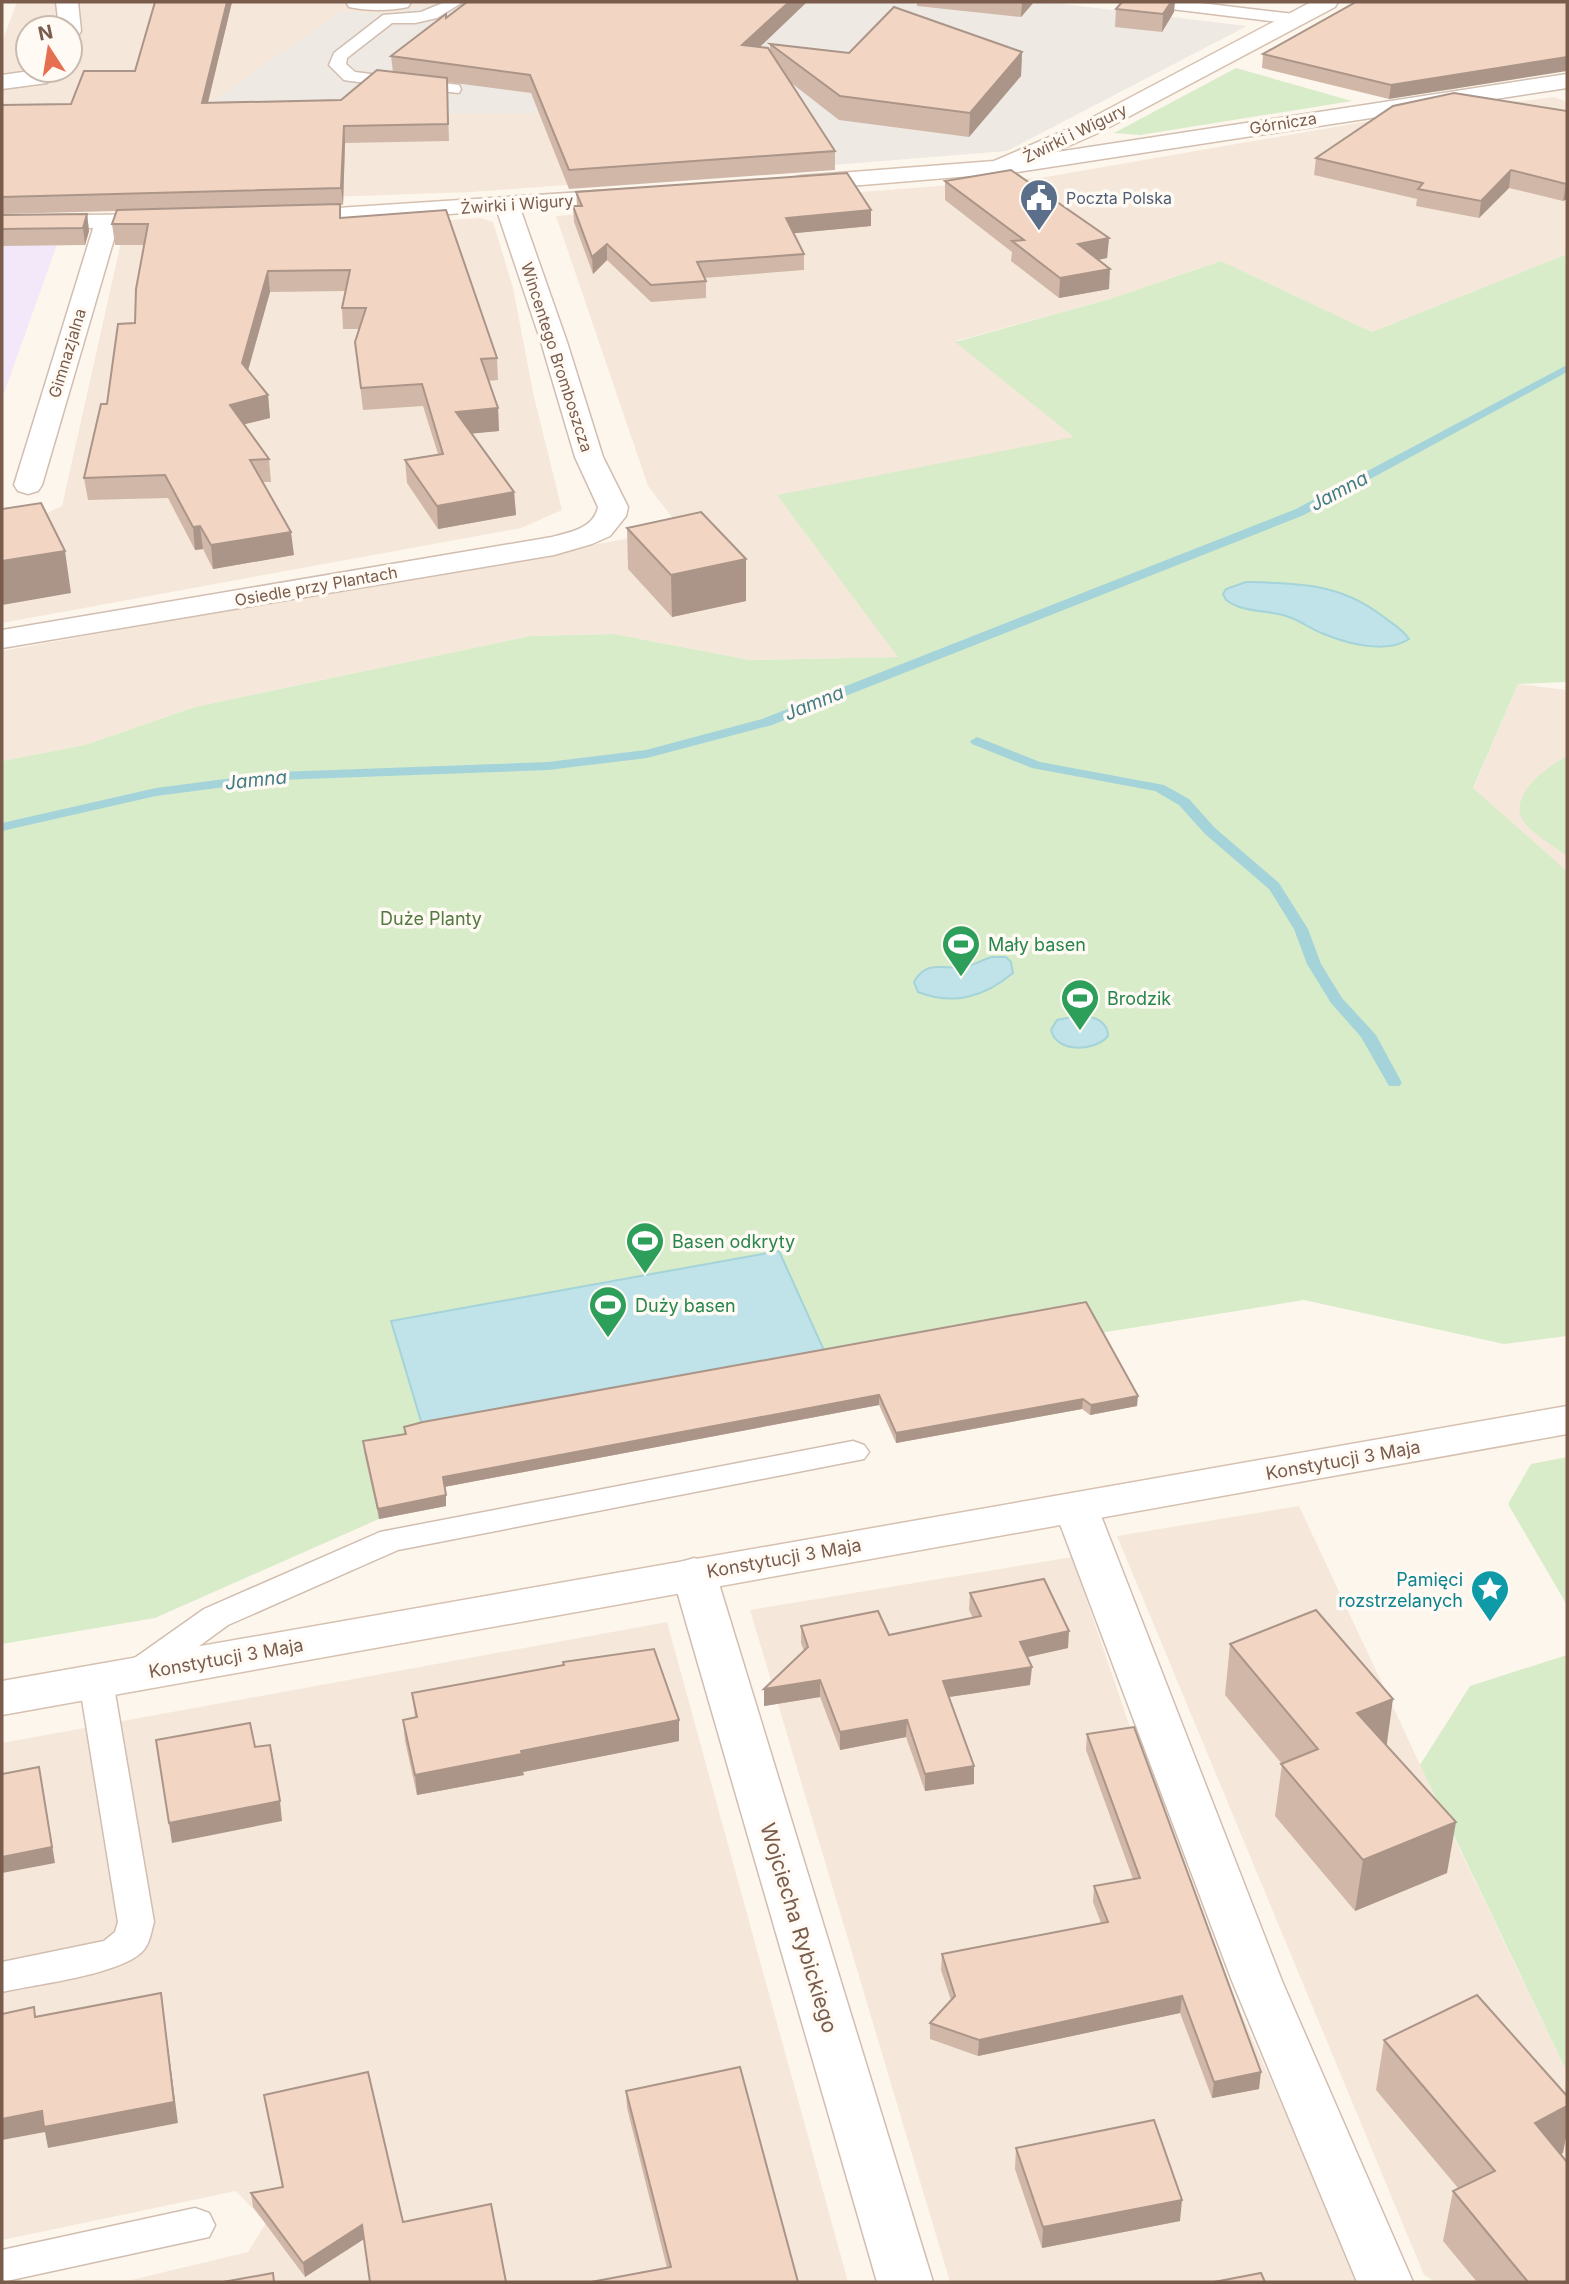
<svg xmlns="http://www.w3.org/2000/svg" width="1569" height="2284" viewBox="0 0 1569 2284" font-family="Inter,sans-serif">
	<rect width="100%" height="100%" fill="#fdf6ec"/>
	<g fill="#f5e8da" fill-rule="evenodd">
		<path d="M17 2H449L380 15 342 11 189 118 575 112 745 172 472 192 2 208V42ZM28 28H70V70H28Z"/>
		<path d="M1555 97 1567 102V254L1372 332 1221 261 1110 299 956 341 1075 437 899 657 750 660 614 634 530 636 195 707 85 745 2 761V651L681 529 648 486 556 216 1040 178 1392 117Z"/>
		<path d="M481 218 493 222 513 288 534 397 562 510 521 528 2 623V534L62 506 121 242Z"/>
		<path d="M1518 684 1567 690V871L1473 789Z"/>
		<path d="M1299 1506 1460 1850 1567 2072V2282H1436L1424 2275 1117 1536Z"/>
		<path d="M1072 1557 1183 1882 1360 2282H950L750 1610Z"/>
		<path d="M667 1622 848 2282H123L248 2252 266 2223 236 2191 2 2240V1743Z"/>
	</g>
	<path fill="#efe9e4" d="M449 2H1046L1247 26 1007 151 745 172 575 112 187 119 342 11 381 14Z"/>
	<path fill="#f3e8fa" d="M60 236 2 399V237Z"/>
	<g fill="#d8ecc9">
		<path d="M1236 68 1352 101 1140 135 1114 133Z"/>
		<path d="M1567 254V682L1518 684 1473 788 1567 871V1336L1504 1344 1304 1300 1100 1333 439 1488 446 1506 379 1519 155 1618 2 1644V761L85 745 195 707 530 636 614 634 750 660 898 657 777 495 1074 437 955 342 1110 299 1221 261 1372 332Z"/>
		<path d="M1567 756V856C1554 846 1534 835 1524 822 1505 797 1549 765 1567 756Z"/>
		<path d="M1567 1457V1605L1508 1504 1531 1464Z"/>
		<path d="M1567 1655V2072L1420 1765 1470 1686Z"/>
	</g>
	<g fill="#bfe3e8" stroke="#a5d3da" stroke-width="2">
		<path d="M1246 582C1296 583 1339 583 1381 615 1391 623 1402 628 1409 639 1387 654 1348 644 1324 634 1312 630 1301 621 1289 617 1268 609 1245 614 1226 600L1223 594 1226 589Z"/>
		<path d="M992 957H1006L1011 962 1013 973C984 997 954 1006 918 992L914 982C926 959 945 970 965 967 975 965 983 959 992 957Z"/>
		<path d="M1082 1015C1094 1017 1108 1021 1108 1036 1095 1052 1056 1053 1051 1030L1057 1020Z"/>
		<path d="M779 1251 827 1357 424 1431 391 1321Z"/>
	</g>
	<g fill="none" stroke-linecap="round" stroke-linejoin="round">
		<g fill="#a5d3da" fill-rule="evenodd">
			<path d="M1567 365V372L1304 515 772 725 647 758 548 770 278 780 156 796 2 831V823L156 788 278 772 548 762 646 750 762 719 1296 509Z"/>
			<path d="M977 737 1040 762 1164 785 1189 799 1215 828 1279 883 1308 929 1321 964 1342 998 1376 1035 1402 1083 1399 1086H1389L1361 1037 1331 1003 1307 964 1294 929 1269 889 1205 834 1179 805 1155 791 1032 768 972 744 970 741Z"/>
		</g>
		<defs>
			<g id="lane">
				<path d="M445 2H463L437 18 415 23H392L347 58 346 64 355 72 459 85 461 89 459 93 350 81 344 80 329 65 334 53 383 15 421 12Z"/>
				<path d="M1147 2H1192L1294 14 1302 19 1294 24 1155 7Z"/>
				<path d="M853 1441 864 1445 869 1452 864 1459 398 1550 228 1625 150 1682 138 1685 126 1682 121 1673 126 1664 204 1609 380 1532Z"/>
				<path d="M96 1669 108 1672 113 1681 154 1922C151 1932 150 1944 142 1952 118 1975 37 1984 2 1992V1962L104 1941 115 1932 118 1922 79 1681 84 1672Z"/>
				<path d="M195 2208 209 2213 215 2225 209 2237 2 2282V2250Z"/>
			</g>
			<g id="street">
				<path d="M56 2H78L81 31 78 36 70 38V28H59Z"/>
				<path d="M346 2H411L408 7C391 11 366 11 349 7Z"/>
				<path d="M37 70H64L47 83 2 89V75Z"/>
				<path d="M1567 74V88L998 175 989 173 986 168 989 163 998 161Z"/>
				<path d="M507 198 516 200 519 205 567 342 603 457 628 507 626 516 610 536 592 544 554 555 2 648V630L552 537C571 532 594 528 598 507L575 457 541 342 495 205 498 200Z"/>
				<path d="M107 215 116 217 119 222 42 485 38 491 28 494 18 491 14 485 95 222 98 217Z"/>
				<path d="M1076 1493 1092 1497 1098 1508 1282 1981 1413 2282H1357L1232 1981 1054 1508 1060 1497Z"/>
				<path d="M694 1558 710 1563 716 1574 933 2282H877L672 1574 678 1563Z"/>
			</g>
			<g id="secondary">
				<path d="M1311 2H1338L1335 7 1098 133 1007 173 801 190 792 188 789 183 792 178 801 176 994 161 1082 123Z"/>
				<path d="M629 189 638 191 641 196 638 201 291 225 282 223 279 218 282 213 291 211Z"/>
				<path d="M164 214 173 216 176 221 173 226 2 230V216Z"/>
				<path d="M1567 1406V1434L2 1715V1681Z"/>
			</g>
		</defs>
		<use href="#lane" stroke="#d1beb0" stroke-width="3"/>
		<use href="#street" stroke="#d1beb0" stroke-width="3"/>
		<use href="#secondary" stroke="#d6c0b0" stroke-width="3"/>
		<use href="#lane" fill="#fff" fill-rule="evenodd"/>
		<use href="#street" fill="#fff" fill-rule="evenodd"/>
		<use href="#secondary" fill="#fff" fill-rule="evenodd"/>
	</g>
	<g fill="#d1b7a8">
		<path d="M155 2H232L208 102 341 100 393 72 391 56 446 18 759 47 770 52V44L849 53 1022 52 1021 76 969 137 839 120 790 82 835 151V170L569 189 531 93 447 82 449 141 345 143 343 205H340L341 218 497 358 498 380 488 381 498 408 499 431 472 433 514 492 516 515 438 529 407 483 405 460 438 454 423 406 363 410 355 342 359 329H343L342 308 345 291 270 292 248 370 268 395 270 418 244 424 269 459 271 482H263L294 555 213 569 203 549 195 550 168 498 88 500 84 478 107 404 135 323 144 245H115L112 224 116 211 2 214V105L71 104 135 71Z"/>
		<path d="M917 2H1034L1021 17 917 6Z"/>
		<path d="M1567 2 1389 99 1262 68 1263 54Z"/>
		<path d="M1116 9 1174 12 1162 32 1115 27Z"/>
		<path d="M1567 111V199L1563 201 1509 188 1479 218 1416 206 1417 199 1314 175 1316 158Z"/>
		<path d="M945 181 1109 238 1107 258 1098 260 1109 289 1059 298 1011 261 1012 252 945 200Z"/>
		<path d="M576 192 871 226 794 233 804 254V270L704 278 706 281V298L651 302 607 260 593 274 574 222 573 206H577Z"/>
		<path d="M87 214 89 231 85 245 2 246V215Z"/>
		<path d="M627 528 746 559V601L672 617 628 569Z"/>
		<path d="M1086 1302 1137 1406 1090 1415 1082 1409 896 1443 879 1405 444 1487 446 1506 379 1519 364 1452 363 1441 404 1434V1427Z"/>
		<path d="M970 1593 1068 1648 1027 1657 1030 1685 949 1697 974 1766V1784L925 1791 906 1737 840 1750 820 1697 764 1706V1689L804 1651 801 1643V1626L889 1635 973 1618 969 1610Z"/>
		<path d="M1230 1644 1386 1745 1447 1873 1355 1911 1275 1816 1282 1764 1225 1695Z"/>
		<path d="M412 1693 679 1741 523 1772 524 1775 417 1795 405 1741 403 1720 415 1717Z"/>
		<path d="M1087 1734 1259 2089 1212 2098 1180 2013 978 2056 930 2039V2023L951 2000 941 1970 942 1954 1101 1923 1093 1902 1094 1886 1133 1879 1086 1750Z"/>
		<path d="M1384 2040 1563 2153 1561 2154 1567 2282H1477L1443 2241 1453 2191 1458 2188 1376 2090Z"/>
		<path d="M626 2091 798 2282 667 2268 627 2108Z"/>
		<path d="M264 2095 403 2222 364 2239 305 2277 253 2207 251 2193 282 2187Z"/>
		<path d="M1016 2148 1180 2221 1042 2248 1015 2169Z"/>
	</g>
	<g fill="#aa9588">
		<path d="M227 2H232L204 119 202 103Z"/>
		<path d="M789 2H807L742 64V45Z"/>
		<path d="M1022 2H1034L1021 17Z"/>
		<path d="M1171 2H1175L1174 12 1162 32 1163 14Z"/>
		<path d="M1022 52 1021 76 969 137 970 113Z"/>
		<path d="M1567 57V71L1389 99 1391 85Z"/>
		<path d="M344 126 345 143 343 205 341 188Z"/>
		<path d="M1511 170 1509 188 1479 218 1481 201Z"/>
		<path d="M1567 183V199L1563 201 1566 184Z"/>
		<path d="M871 210V226L786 234V218Z"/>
		<path d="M87 214 89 231 85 245 83 228Z"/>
		<path d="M1109 238 1107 258 1076 264 1078 244Z"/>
		<path d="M607 244V260L593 274 592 257Z"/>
		<path d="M1110 269 1109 289 1059 298 1060 278Z"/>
		<path d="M268 271 270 292 244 385 242 363Z"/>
		<path d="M268 395 270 418 233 427 230 405Z"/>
		<path d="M498 408 499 431 458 435 456 412Z"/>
		<path d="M514 492 516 515 438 529 437 506Z"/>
		<path d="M200 526 203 549 195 550 193 527Z"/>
		<path d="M291 532 294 555 213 569 211 545Z"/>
		<path d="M65 551 71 593 2 605V561Z"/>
		<path d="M746 559V601L672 617 671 575Z"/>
		<path d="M879 1395V1405L444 1487 443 1477Z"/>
		<path d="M1138 1396 1137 1406 1090 1415 1091 1405Z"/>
		<path d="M1083 1399 1082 1409 896 1443V1433Z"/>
		<path d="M446 1495V1506L379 1519 378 1509Z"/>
		<path d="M1069 1631 1068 1648 1019 1659 1020 1642Z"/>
		<path d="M1032 1667 1030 1685 942 1698 943 1681Z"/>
		<path d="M820 1680V1697L764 1706V1689Z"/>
		<path d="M1393 1699 1386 1750 1357 1713Z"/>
		<path d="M679 1720V1741L523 1772 524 1775 417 1795 415 1775 521 1751Z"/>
		<path d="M907 1720 906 1737 840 1750V1732Z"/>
		<path d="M974 1766V1784L925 1791V1774Z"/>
		<path d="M42 1783 55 1863 2 1873V1857Z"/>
		<path d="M280 1801 282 1821 172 1843 169 1823Z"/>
		<path d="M1456 1822 1447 1873 1355 1911 1363 1860Z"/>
		<path d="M161 1993 178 2123 48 2148 45 2132 2 2140V2119Z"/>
		<path d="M1182 1996 1180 2013 978 2056 979 2040Z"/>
		<path d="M1261 2072 1259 2089 1212 2098 1214 2082Z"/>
		<path d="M1567 2106V2132L1563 2153 1525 2172 1535 2123Z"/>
		<path d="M1182 2200 1180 2221 1042 2248 1043 2227Z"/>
		<path d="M362 2225 364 2239 305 2277 303 2263Z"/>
	</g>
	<g fill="#f3d5c3" stroke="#aa9588" stroke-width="2">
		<path d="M155 2H227L202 103 341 100 377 70 447 78 448 124 344 126 341 188 2 197V105L71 104 84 71H135Z"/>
		<path d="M467 2H789L742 45 768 48 835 151 569 170 530 75 391 56 446 14V18Z"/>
		<path d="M1122 2H1171L1163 14 1116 9Z"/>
		<path d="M1356 2H1567V57L1391 85 1263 54Z"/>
		<path d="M894 7 1022 52 970 113 840 96 770 44 849 53Z"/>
		<path d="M1454 93 1567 111V183L1566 184 1511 170 1481 201 1418 189 1423 183 1316 158 1393 106Z"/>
		<path d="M1011 170 1109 238 1078 244 1110 269 1060 278 1012 241 1024 240 945 181Z"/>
		<path d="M847 173 871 210 786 218 804 254 697 262 706 281 651 285 607 244 592 257 573 206H582L576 192Z"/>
		<path d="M340 204V218L446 210 497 358 481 359 498 408 456 412 514 492 437 506 405 460 443 454 422 384 361 388 355 342 366 308H342L350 270 268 271 242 363 268 395 230 405 269 459 250 460 291 532 211 545 200 526 193 527 165 475 84 478 101 404H107L118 324 135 323 136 289 148 224H112L117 210Z"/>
		<path d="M87 214 83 228 2 229V215Z"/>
		<path d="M41 503 65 551 2 561V509Z"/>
		<path d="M701 512 746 559 671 575 627 528Z"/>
		<path d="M1086 1302 1138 1396 1091 1405 1083 1399 896 1433 879 1395 443 1477 446 1495 378 1509 363 1441 406 1434 404 1427 423 1422Z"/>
		<path d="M1044 1579 1069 1631 1020 1642 1032 1667 943 1681 974 1766 925 1774 907 1720 840 1732 820 1680 764 1689 808 1647 801 1626 878 1611 889 1635 981 1616 970 1593Z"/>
		<path d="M1316 1610 1393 1699 1357 1713 1456 1822 1363 1860 1281 1764 1318 1749 1230 1644Z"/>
		<path d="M654 1649 679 1720 521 1751 522 1754 415 1775 403 1720 417 1717 412 1693 564 1665 563 1662Z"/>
		<path d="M250 1723 255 1747 270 1745 280 1801 169 1823 156 1740Z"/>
		<path d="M1134 1727 1261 2072 1214 2082 1182 1996 979 2040 930 2023 955 1996 942 1954 1108 1922 1094 1886 1140 1878 1087 1734Z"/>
		<path d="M39 1767 52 1847 2 1857V1774Z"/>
		<path d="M161 1993 174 2102 44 2127 42 2111 2 2119V2014L34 2007 35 2017Z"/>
		<path d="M1477 1995 1567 2096V2106L1535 2123 1567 2162V2282H1528L1453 2191 1495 2171 1384 2040Z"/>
		<path d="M740 2067 798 2282H591L671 2267 626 2091Z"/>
		<path d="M368 2072 403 2222 491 2204 506 2282H370L362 2225 303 2263 251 2193 283 2187 264 2095Z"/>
		<path d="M1154 2120 1182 2200 1043 2227 1016 2148Z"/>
		<path d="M273 2273 274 2282H223Z"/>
		<path d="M1261 2273 1265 2282H1214Z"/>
	</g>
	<defs>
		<symbol id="civic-pin" viewBox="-11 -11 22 30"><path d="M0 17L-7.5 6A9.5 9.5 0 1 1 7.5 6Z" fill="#5c6f8a" stroke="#fffaf3"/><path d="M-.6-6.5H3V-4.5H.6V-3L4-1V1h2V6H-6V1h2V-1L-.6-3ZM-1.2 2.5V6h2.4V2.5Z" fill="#fff"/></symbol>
		<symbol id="stadium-pin" viewBox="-11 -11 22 30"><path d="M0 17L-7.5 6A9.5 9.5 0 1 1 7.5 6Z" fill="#2e9e5b" stroke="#fffaf3"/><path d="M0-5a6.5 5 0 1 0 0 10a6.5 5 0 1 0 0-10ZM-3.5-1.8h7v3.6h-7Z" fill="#fff"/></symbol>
		<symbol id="sight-pin" viewBox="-11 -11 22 30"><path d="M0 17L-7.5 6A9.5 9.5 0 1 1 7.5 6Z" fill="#0f9aa8" stroke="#fffaf3"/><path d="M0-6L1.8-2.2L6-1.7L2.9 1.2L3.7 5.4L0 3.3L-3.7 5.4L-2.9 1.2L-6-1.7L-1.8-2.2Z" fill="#fff"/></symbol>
	</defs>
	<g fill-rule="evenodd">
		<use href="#civic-pin" x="1017" y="176" width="44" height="60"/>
		<use href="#stadium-pin" x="939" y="922" width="44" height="60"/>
		<use href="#stadium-pin" x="1058" y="976" width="44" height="60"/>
		<use href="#stadium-pin" x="623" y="1219" width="44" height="60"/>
		<use href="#stadium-pin" x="586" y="1283" width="44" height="60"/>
		<use href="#sight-pin" x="1468" y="1567" width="44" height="60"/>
	</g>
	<g text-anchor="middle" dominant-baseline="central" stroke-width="7" stroke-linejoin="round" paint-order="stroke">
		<g font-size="16" fill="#7a5c4d" stroke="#fffaf3">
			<text transform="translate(1283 123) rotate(-9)">Górnicza</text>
			<text transform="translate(1075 133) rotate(-26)">Żwirki i Wigury</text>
			<text transform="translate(517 204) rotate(-4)">Żwirki i Wigury</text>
			<text transform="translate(67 353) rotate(-73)">Gimnazjalna</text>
			<text transform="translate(557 357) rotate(72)">Wincentego Bromboszcza</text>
			<text transform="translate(316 586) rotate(-10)">Osiedle przy Plantach</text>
		</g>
		<g font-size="16" fill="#4e5e75" stroke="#fffaf3" text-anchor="start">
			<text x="1066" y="198">Poczta Polska</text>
		</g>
		<g font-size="18" fill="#537a41" stroke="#fffaf3">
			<text x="431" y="918">Duże Planty</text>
		</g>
		<g font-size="18" fill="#27864d" stroke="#fffaf3" text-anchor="start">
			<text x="988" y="944">Mały basen</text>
			<text x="1107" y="998">Brodzik</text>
			<text x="672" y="1241">Basen odkryty</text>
			<text x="635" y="1305">Duży basen</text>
		</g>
		<g font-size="18" fill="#7a5c4d" stroke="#fffaf3">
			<text transform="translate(1343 1460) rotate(-10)">Konstytucji 3 Maja</text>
			<text transform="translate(784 1558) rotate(-10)">Konstytucji 3 Maja</text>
			<text transform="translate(226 1658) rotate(-10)">Konstytucji 3 Maja</text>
		</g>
		<g font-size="18" fill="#0d838f" stroke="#fffaf3" text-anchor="end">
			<text x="1463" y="1579">Pamięci<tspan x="1463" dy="21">rozstrzelanych</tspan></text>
		</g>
		<g font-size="19" font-style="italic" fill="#437c86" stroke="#fffaf3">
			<text transform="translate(1339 491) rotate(-28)">Jamna</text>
			<text transform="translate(814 703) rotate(-22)">Jamna</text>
			<text transform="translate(256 780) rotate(-6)">Jamna</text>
		</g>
		<g font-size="21" fill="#7a5c4d" stroke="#fffaf3">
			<text transform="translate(799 1928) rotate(73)">Wojciecha Rybickiego</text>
		</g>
	</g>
	<rect width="1569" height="2284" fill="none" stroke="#7a5c4d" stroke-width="7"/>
	<g transform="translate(49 49) rotate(348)"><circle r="33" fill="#fffaf3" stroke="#cabbb1" stroke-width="2"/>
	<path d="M0-5L12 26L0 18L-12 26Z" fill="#e76f51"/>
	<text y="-10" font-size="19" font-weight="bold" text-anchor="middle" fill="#7a5c4d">N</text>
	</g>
</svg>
